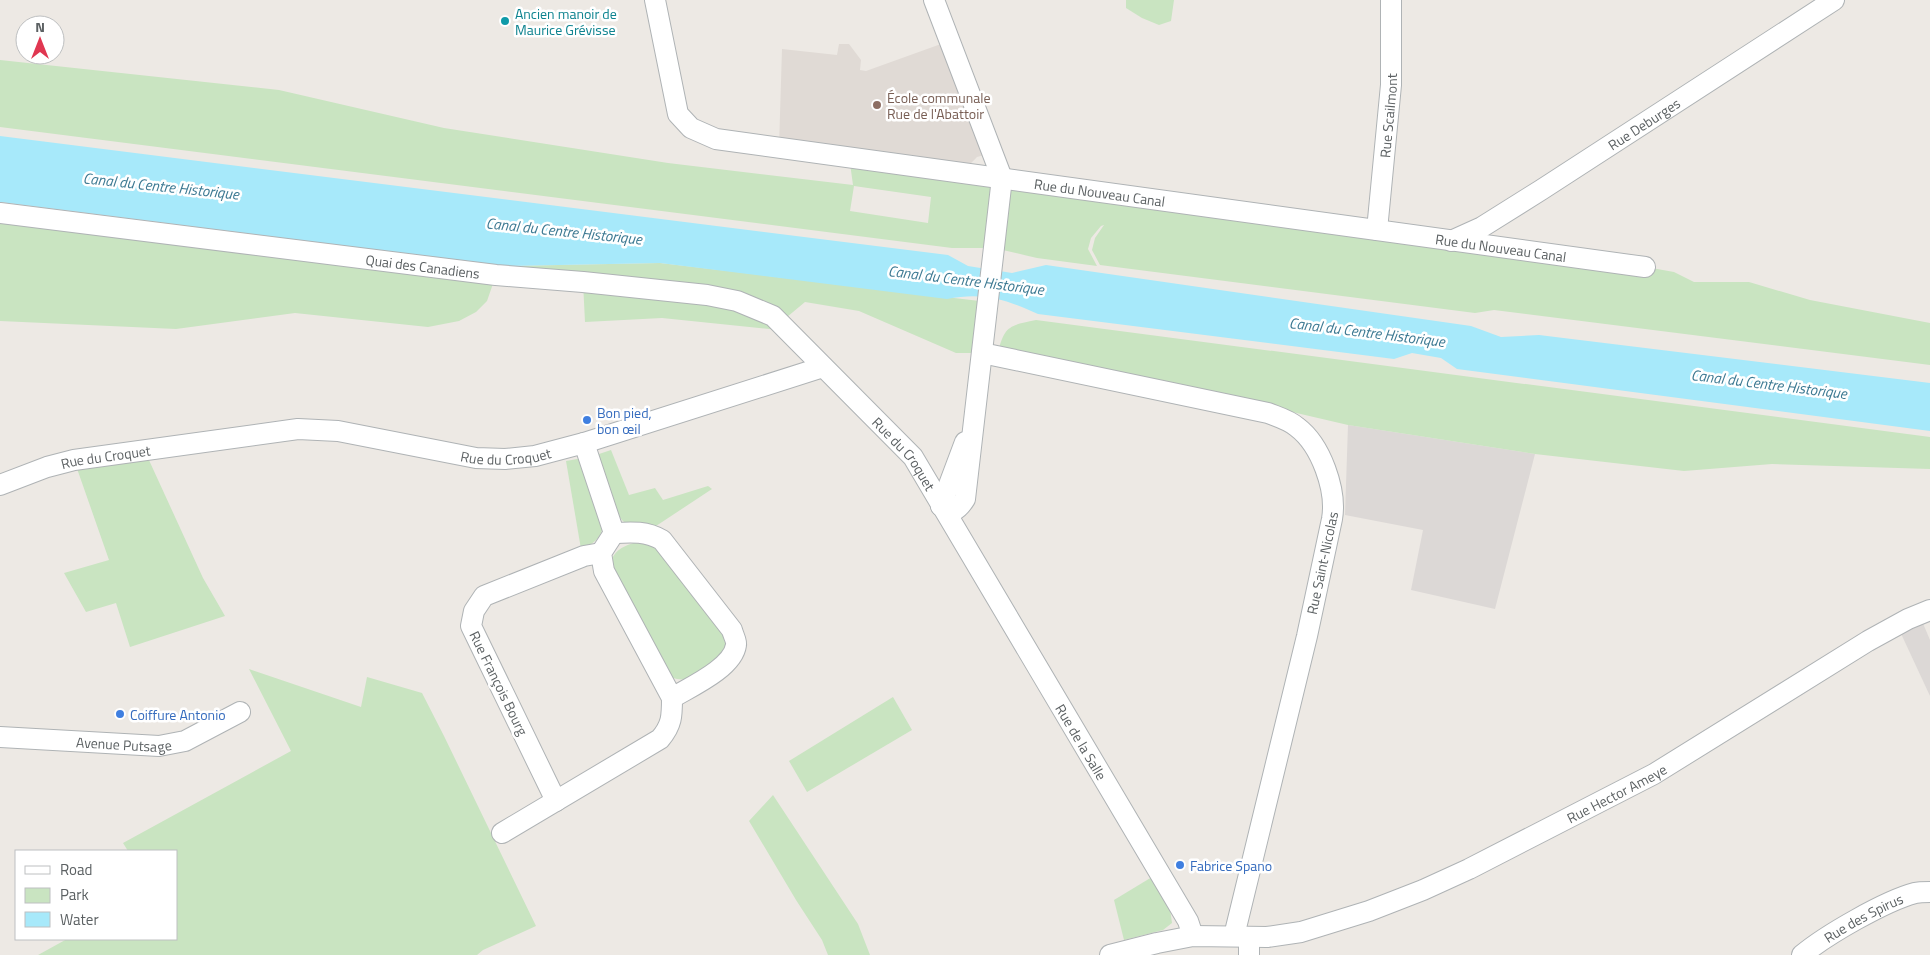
<svg xmlns="http://www.w3.org/2000/svg" width="1930" height="955" viewBox="0 0 1930 955" font-family="'Titillium Web',sans-serif">
	<rect width="100%" height="100%" fill="#ede9e4"/>
	<g fill="#dcd8d6">
		<path d="M1348 425 1535 454 1495 609 1411 590 1423 530 1345 515Z"/>
		<path d="M1919 614 1930 640V696L1897 625Z"/>
	</g>
	<path fill="#e0dad5" d="M839 44H849L861 60 860 70 866 71 941 44 992 153 977 157 964 170 779 147 782 49 837 55Z"/>
	<g fill="#c9e4c1" fill-rule="evenodd">
		<path d="M1126 0H1174L1171 21 1159 25 1142 18 1126 8Z"/>
		<path d="M0 60 279 90 444 128 668 163 853 185 849 156 1646 267 1674 272 1694 282H1749L1810 300 1930 323V365L1494 310 1475 313 1100 265 1092 250 1095 238 1104 225 1101 226 1091 238 1088 249 1097 266 1037 258 994 248H952L0 127ZM854 186 931 197 928 223 850 211Z"/>
		<path d="M0 213 503 266 660 263 988 302 982 353H956L859 311 805 302 781 322 789 331 662 318 585 322 583 282 496 275 487 301 476 312 459 321 428 327 295 313 176 329 0 321Z"/>
		<path d="M1036 320 1930 437V469L1772 464 1684 471 1535 454 1348 425 1275 408 997 355C1005 327 1006 326 1036 320Z"/>
		<path d="M611 450 629 495 655 488 663 500 708 486 712 489 653 528C645 527 634 527 626 523 613 517 601 470 596 455Z"/>
		<path d="M148 458 203 578 225 616 130 647 116 603 86 612 64 573 109 560 74 460Z"/>
		<path d="M583 458 603 525C602 537 593 545 581 549L566 461Z"/>
		<path d="M640 541 656 545 723 632 727 642 724 657 687 680 677 679 670 677 611 562C615 548 627 545 640 541Z"/>
		<path d="M249 669 361 707 367 677 422 693 444 736 536 926 483 950 477 955H38L67 939H176V851H128L123 843 291 751Z"/>
		<path d="M893 697 912 730 807 792 789 761Z"/>
		<path d="M773 795 858 924 870 955H828L822 940 796 900 749 821Z"/>
		<path d="M1152 877 1170 909 1172 923 1163 930 1124 940 1114 900Z"/>
	</g>
	<path fill="#a7e9fa" d="M0 136 948 255 968 266 1012 273 1046 265 1471 326 1501 337 1539 335 1930 383V431L1457 369 1441 358 1412 353 1394 359 1038 314C1005 299 983 292 947 299L660 263 503 266 0 202Z"/>
	<g fill="none" stroke-linecap="round" stroke-linejoin="round">
		<defs>
			<g id="minor">
				<path id="s1" d="M655 0 678 114 691 128 716 139 1645 267"/>
				<path d="M934 0 1002 178 965 499C958 510 952 515 941 506"/>
				<path id="s2" d="M0 213 496 275 583 282 707 295 737 301 773 316 913 457 1188 921 1193 936"/>
				<path id="s3" d="M1377 230 1391 85V0"/>
				<path id="s4" d="M1451 241 1482 227 1541 190 1834 0"/>
				<path d="M982 353 1268 413C1278 417 1289 420 1297 427 1321 445 1337 490 1332 519L1307 636 1234 936"/>
				<path d="M584 443 614 533"/>
				<path id="s5" d="M0 485 47 467 74 460 298 429 338 431 476 458 505 459 535 456 584 443 823 367"/>
				<path d="M941 506 965 442"/>
				<path d="M614 533C632 532 646 531 662 540L732 630C733 635 737 641 736 645 733 668 690 687 672 698"/>
				<path id="s6" d="M0 737 159 746 185 741 240 712"/>
				<path d="M556 801 471 626 474 611 484 596 584 556 601 553"/>
				<path d="M502 833 660 739C672 725 672 716 672 698L604 571 601 553 614 533"/>
				<path id="s7" d="M1110 955 1157 943 1193 936 1267 937 1301 932 1369 911 1423 890 1469 869 1654 774 1868 641 1908 619 1930 610"/>
				<path d="M1249 955V937"/>
				<path id="s8" d="M1802 955C1826 935 1885 901 1915 893 1919 892 1925 892 1930 892"/>
			</g>
		</defs>
		<use href="#minor" stroke="#afb3b5" stroke-width="22"/>
		<use href="#minor" stroke="#fff" stroke-width="20"/>
	</g>
	<circle fill="#0f9aa8" stroke="#fff" stroke-width="2" cx="505" cy="21" r="5"/>
	<circle fill="#8d6e63" stroke="#fff" stroke-width="2" cx="877" cy="105" r="5"/>
	<g fill="#3f7fe0" stroke="#fff" stroke-width="2">
		<circle cx="587" cy="420" r="5"/>
		<circle cx="120" cy="714" r="5"/>
		<circle cx="1180" cy="865" r="5"/>
	</g>
	<g text-anchor="middle" dominant-baseline="central" stroke-width="5" stroke-linejoin="round" paint-order="stroke">
		<g font-size="14" fill="#0d838f" stroke="#fff" text-anchor="start">
			<text x="515" y="13">Ancien manoir de<tspan x="515" dy="16">Maurice Grévisse</tspan></text>
		</g>
		<g font-size="14" fill="#785e54" stroke="#fff" text-anchor="start">
			<text x="887" y="97">École communale<tspan x="887" dy="16">Rue de l'Abattoir</tspan></text>
		</g>
		<g font-size="14" fill="#5c6163" stroke="#fff">
			<text stroke="none"><textPath href="#s3" startOffset="115">Rue Scailmont</textPath></text>
			<text stroke="none"><textPath href="#s4" startOffset="226">Rue Deburges</textPath></text>
			<text stroke="none"><textPath href="#s1" startOffset="550">Rue du Nouveau Canal</textPath></text>
			<text stroke="none"><textPath href="#s1" startOffset="955">Rue du Nouveau Canal</textPath></text>
			<text stroke="none"><textPath href="#s2" startOffset="426">Quai des Canadiens</textPath></text>
			<text stroke="none"><textPath href="#s5" startOffset="515">Rue du Croquet</textPath></text>
			<text stroke="none"><textPath href="#s2" startOffset="972">Rue du Croquet</textPath></text>
			<text stroke="none"><textPath href="#s5" startOffset="110">Rue du Croquet</textPath></text>
			<text transform="translate(1322 563) rotate(-78)">Rue Saint-Nicolas</text>
			<text transform="translate(499 683) rotate(64)">Rue François Bourg</text>
			<text stroke="none"><textPath href="#s6" startOffset="124">Avenue Putsage</textPath></text>
			<text stroke="none"><textPath href="#s2" startOffset="1311">Rue de la Salle</textPath></text>
			<text stroke="none"><textPath href="#s7" startOffset="539">Rue Hector Ameye</textPath></text>
			<text stroke="none"><textPath href="#s8" startOffset="72">Rue des Spirus</textPath></text>
		</g>
		<g font-size="14" fill="#366cbe" stroke="#fff" text-anchor="start">
			<text x="597" y="412">Bon pied,<tspan x="597" dy="16">bon œil</tspan></text>
			<text x="130" y="714">Coiffure Antonio</text>
			<text x="1190" y="865">Fabrice Spano</text>
		</g>
		<g font-size="15" font-style="italic" fill="#3c7992" stroke="#fff">
			<text transform="translate(161 186) rotate(6)">Canal du Centre Historique</text>
			<text transform="translate(564 231) rotate(6)">Canal du Centre Historique</text>
			<text transform="translate(966 280) rotate(7)">Canal du Centre Historique</text>
			<text transform="translate(1367 332) rotate(7)">Canal du Centre Historique</text>
			<text transform="translate(1769 384) rotate(7)">Canal du Centre Historique</text>
		</g>
	</g>
	<rect x="15" y="850" width="162" height="90" fill="#ffffff" stroke="#bec0c1"/>
	<rect x="25" y="866" width="25" height="8" fill="#ffffff" stroke="#bec0c1"/>
	<text x="60" y="875" font-size="15" fill="#5c6163">Road</text>
	<rect x="25" y="888" width="25" height="15" fill="#c9e4c1" stroke="#bec0c1"/>
	<text x="60" y="900" font-size="15" fill="#5c6163">Park</text>
	<rect x="25" y="912" width="25" height="15" fill="#a7e9fa" stroke="#bec0c1"/>
	<text x="60" y="925" font-size="15" fill="#5c6163">Water</text>
	<g transform="translate(40 40)"><circle r="24" fill="#ffffff" stroke="#bec0c1"/>
	<path d="M0-4L9 19L0 12L-9 19Z" fill="#e03751"/>
	<text y="-8" font-size="14" font-weight="bold" text-anchor="middle" fill="#5c6163">N</text>
	</g>
</svg>
